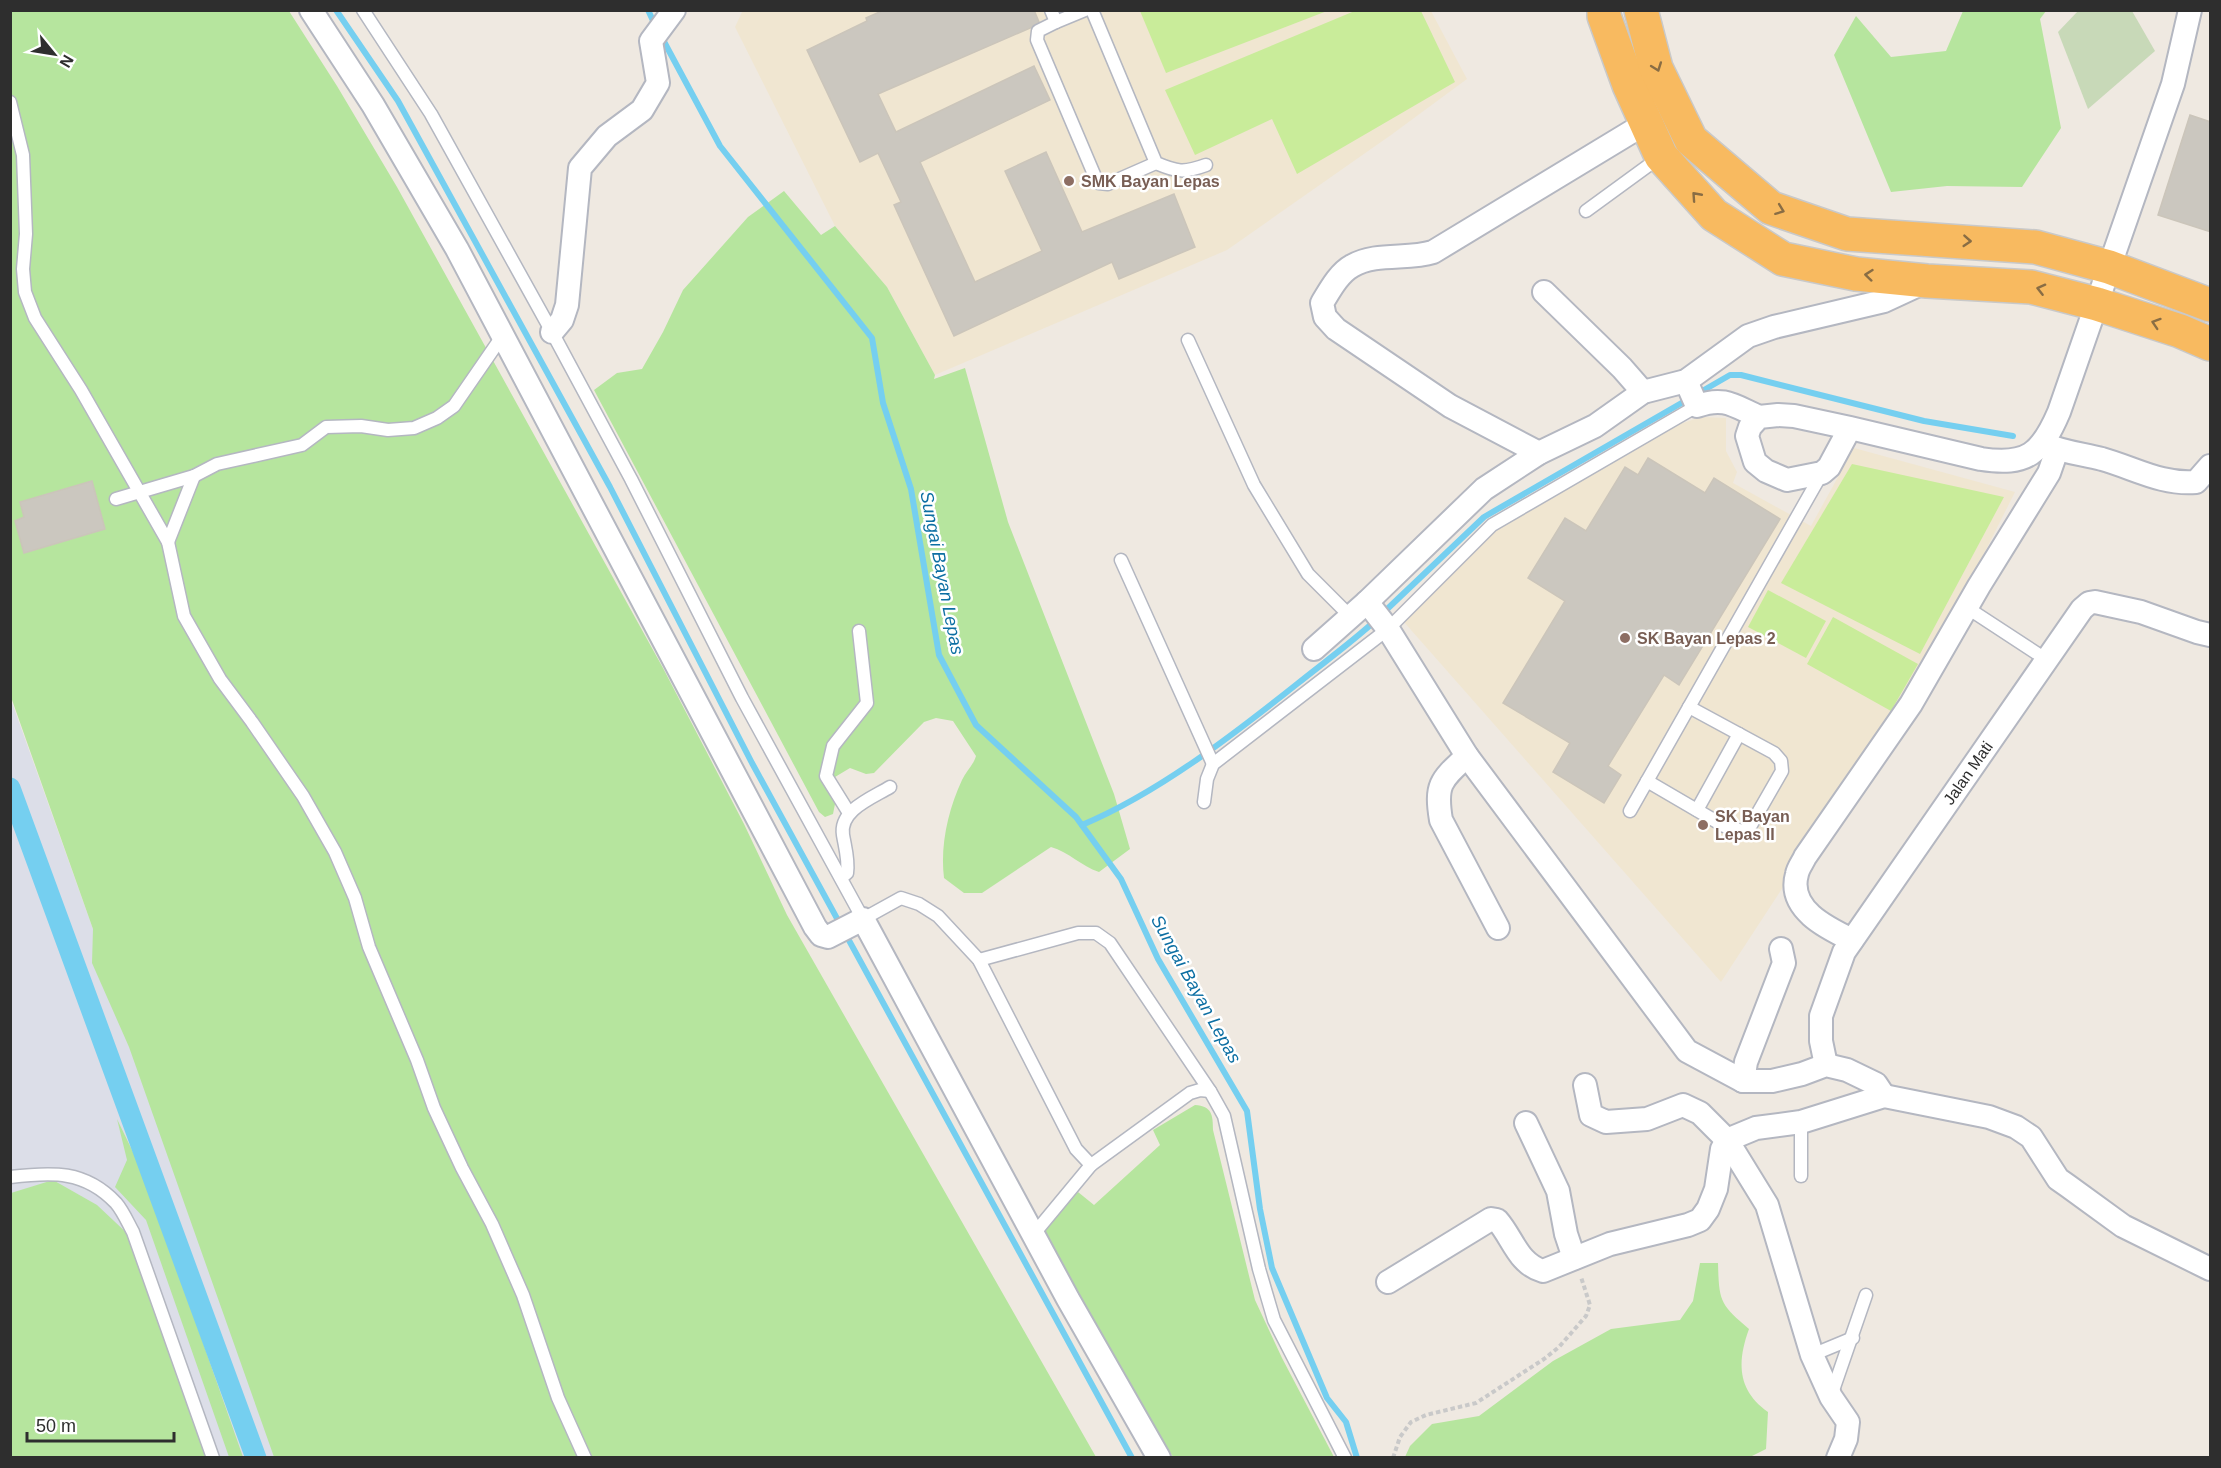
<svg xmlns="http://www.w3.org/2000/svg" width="2221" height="1468" viewBox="0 0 2221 1468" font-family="Helvetica,sans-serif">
	<rect width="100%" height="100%" fill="#efe9e1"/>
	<g fill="#f0e6d1">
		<path d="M743 10 1431 11 1467 79 1391 135 1227 250 935 375 887 287 835 226 735 27Z"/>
		<path d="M1701 417 1726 418V451L1737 472 1733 483 1811 526 1854 448 2015 492 1927 667 1721 982 1404 622 1499 526 1668 428Z"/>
	</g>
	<path fill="#dcdee8" d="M10 697 93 929 292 1457H11Z"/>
	<g fill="#b6e59e">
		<path d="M10 11H289L337 86 397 187 663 668 744 824 787 915 1096 1457H274L129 1047 92 963 93 929 11 697Z"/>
		<path d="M1963 11H2046L2040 19 2061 128 2022 187 1947 186 1891 192 1834 55 1856 16 1891 57 1946 51Z"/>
		<path d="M784 191 821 235 835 226 887 287 935 375 934 379 965 368 1008 522 1114 794 1130 849 1099 872C1081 866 1069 852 1051 847L982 893H964L944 878C940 846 948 810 962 780 966 771 973 766 976 756L953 721 936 718 924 722 874 773 866 774 850 768 835 777V804L833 814 825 817 819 812 594 390 617 373 642 369 663 332 683 290 748 217Z"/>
		<path d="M1195 1105C1212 1106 1213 1115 1213 1130L1255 1300 1282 1358 1334 1457H1173L1102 1341 1044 1231 1078 1192 1094 1205 1160 1145 1153 1130Z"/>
		<path d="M117 1119 145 1177 243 1457H229L146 1220 115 1187 127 1160Z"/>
		<path d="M53 1180 97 1205 131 1237 211 1457 11 1458V1193Z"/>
		<path d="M1700 1263H1718C1719 1302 1720 1304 1749 1329 1737 1362 1737 1390 1768 1412L1766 1449 1748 1458 1405 1457 1410 1446 1432 1424 1479 1416 1553 1361 1611 1329 1680 1320 1693 1301Z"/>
	</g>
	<path fill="#c8d9b8" d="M2078 11H2132L2155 51 2088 109 2058 32Z"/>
	<g fill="#c9ec9a">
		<path d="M1357 10 1421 11 1455 82 1297 174 1272 119 1195 155 1165 90Z"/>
		<path d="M1140 11H1327L1166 73Z"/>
		<path d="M1852 464 2004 497 1920 654 1781 583Z"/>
		<path d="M1768 590 1826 621 1806 658 1748 627Z"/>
		<path d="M1833 617 1918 664 1891 711 1807 664Z"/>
	</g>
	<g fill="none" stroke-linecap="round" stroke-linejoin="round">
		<g stroke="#75cff0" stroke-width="6">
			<path d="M336 10 398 101 610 487 752 763 1132 1458"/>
			<path d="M648 10 656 27"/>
			<path d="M661 36 720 146 872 338 883 403 911 489 939 655 976 725 1076 817 1121 879 1158 959 1247 1111 1260 1209 1272 1268 1327 1398 1346 1422 1357 1458"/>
			<path d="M1383 613 1484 517 1730 375H1741L1924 421 2013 436"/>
			<path d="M1082 825C1158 793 1233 735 1297 684 1323 663 1351 643 1376 620"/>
		</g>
		<path stroke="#75cff0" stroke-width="21" d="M10 788 256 1458"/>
	</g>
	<g fill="#cbc7bf" stroke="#cbc5ba" stroke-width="1.5">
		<path d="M884 10H1034L1039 22 1030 28 878 94 896 132 1034 66 1050 100 920 162 975 282 1042 251 1005 171 1046 152 1082 232 1174 194 1195 247 1119 279 1112 262 954 336 894 205 901 202 878 153 860 162 807 50 867 21 866 18Z"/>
		<path d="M2190 115 2211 122V232L2158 215Z"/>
		<path d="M1648 458 1705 493 1714 478 1780 519 1679 685 1664 675 1608 766 1621 775 1604 803 1553 772 1570 743 1503 703 1565 601 1528 578 1565 518 1586 531 1625 467 1638 475Z"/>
		<path d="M92 481 105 529 24 553 15 521 24 517 20 502Z"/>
	</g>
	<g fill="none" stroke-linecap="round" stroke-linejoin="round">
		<defs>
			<g id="service">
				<path d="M363 10 431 114 552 332 631 479 742 698 863 919 901 898 919 904 938 916 979 960 1076 1149 1091 1165"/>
				<path d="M1051 10 1056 22 1038 31 1037 40 1096 179 1099 183 1108 184 1156 163"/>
				<path d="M1092 10 1156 163C1177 172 1184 173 1206 165"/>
				<path d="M1056 22 1085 10"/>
				<path d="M10 102 23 155 26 234 23 269 25 292 35 318 81 390 168 542 184 616 220 679 252 722 303 796 335 852 355 898 369 947 417 1060 434 1108 462 1168 492 1224 523 1295 558 1398 585 1458"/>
				<path d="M1586 211 1660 157"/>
				<path d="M1188 340 1254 485 1308 574 1349 615"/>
				<path d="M116 499 194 476 217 464 302 445 326 427 361 426 388 430 414 428 437 418 454 406 503 335"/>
				<path d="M168 542 194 476"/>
				<path d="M1121 560 1213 764"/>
				<path d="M1966 607 2047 660"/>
				<path d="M1647 781 1724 826 1743 831 1751 825 1782 771 1781 761 1774 753 1689 707"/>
				<path d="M1204 802 1207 779 1213 764 1388 629 1492 525 1697 406"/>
				<path d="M1697 810 1739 734"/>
				<path d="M1630 811 1822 473"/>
				<path d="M849 813 826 776 833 746 867 703 859 631"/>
				<path d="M841 878 847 873C849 860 845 847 843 835 839 810 872 798 890 787"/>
				<path d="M979 960 1078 933H1096L1110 943 1210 1091 1224 1116 1259 1269 1274 1320 1345 1458"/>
				<path d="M1801 1122V1176"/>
				<path d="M10 1177C52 1172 85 1170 116 1203 123 1211 128 1223 133 1232L213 1458"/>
				<path d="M1033 1235 1091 1165 1190 1093 1200 1090 1210 1091"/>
				<path d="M1812 1355 1853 1338"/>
				<path d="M1831 1396 1866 1295"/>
			</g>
			<g id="minor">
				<path d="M311 10 373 105 457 249 815 927 821 935 828 937 863 919 1068 1299 1159 1458"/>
				<path d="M1544 292 1622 368 1643 392"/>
				<path d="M552 332 562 320 567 305 580 168 607 136 642 110 658 83 651 41 674 10"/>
				<path d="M1686 381 1697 406C1725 396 1734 406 1759 417"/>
				<path d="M1850 428 1829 467 1822 473 1787 480 1766 471 1755 462 1747 436 1750 427 1759 417 1778 415 1794 416 1850 428 1981 459C2027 466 2041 454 2059 412L2173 84 2190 10"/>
				<path d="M2044 444C2062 452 2082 454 2102 459 2134 468 2162 485 2196 482L2210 466"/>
				<path d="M1539 453 1450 406 1336 329 1325 317 1322 303C1330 290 1339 273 1352 266 1376 252 1408 260 1433 252L1646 123"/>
				<path d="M1367 602 1388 629 1467 756 1687 1051 1743 1081H1772L1802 1074 1826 1065 1847 1070 1876 1084 1884 1096"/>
				<path d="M1314 649 1367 602 1484 489 1539 453 1595 426 1643 392 1686 381 1748 336 1774 327 1884 301 1925 282"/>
				<path d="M1467 756C1441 780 1435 784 1441 820L1498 928"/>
				<path d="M1852 940C1827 928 1787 909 1797 874 1798 868 1803 862 1805 857L1911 704 1979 586 2049 473 2057 450"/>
				<path d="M1826 1065 1821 1041V1016L1844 952 2082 609 2089 603 2095 602 2141 612 2197 632 2210 635"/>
				<path d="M1743 1081 1746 1062 1784 963 1781 949"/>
				<path d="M1585 1085 1591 1115 1606 1122 1647 1119 1683 1105 1700 1113 1727 1140 1767 1205 1812 1355 1831 1397 1848 1422 1846 1439 1838 1458"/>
				<path d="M1526 1123 1558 1191 1566 1234 1574 1258"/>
				<path d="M1388 1282 1491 1219 1497 1220C1513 1238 1518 1264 1543 1271L1610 1244 1688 1225 1700 1220 1708 1209 1716 1189 1722 1149 1727 1140 1756 1128 1801 1122 1884 1096 1989 1117 2016 1127 2031 1137 2058 1179 2068 1186 2123 1226 2210 1269"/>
			</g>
			<g id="trunk">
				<path d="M1604 10V16L1629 85 1661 156 1714 215 1783 259 1856 274 1927 281 2031 287 2097 304 2180 331 2210 344"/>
				<path d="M1641 10 1656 68 1691 140 1771 208 1847 234 2035 247 2109 267 2210 305"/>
			</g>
		</defs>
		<use href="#service" stroke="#b4b7c1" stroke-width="15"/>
		<use href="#minor" stroke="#b4b7c1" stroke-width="26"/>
		<use href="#trunk" stroke="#c9c9c9" stroke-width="36"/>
		<path stroke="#c9c9c9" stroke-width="4" stroke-dasharray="4.5 3" stroke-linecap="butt" d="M1393 1458 1400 1437 1411 1422 1426 1415 1476 1403 1544 1359 1559 1347 1586 1316 1590 1305 1581 1277"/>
		<use href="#service" stroke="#fff" stroke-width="12"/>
		<use href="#minor" stroke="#fff" stroke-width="22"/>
		<use href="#trunk" stroke="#f8ba60" stroke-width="33"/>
	</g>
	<defs><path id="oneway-chevron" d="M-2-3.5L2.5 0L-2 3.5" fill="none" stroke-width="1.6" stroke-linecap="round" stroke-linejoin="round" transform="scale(1.5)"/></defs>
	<g stroke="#896d44">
		<use href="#oneway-chevron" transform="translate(1657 67) rotate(70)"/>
		<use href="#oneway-chevron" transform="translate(1696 196) rotate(-132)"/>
		<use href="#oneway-chevron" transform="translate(1780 210) rotate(21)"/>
		<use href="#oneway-chevron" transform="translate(1967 241) rotate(4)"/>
		<use href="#oneway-chevron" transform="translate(1869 275) rotate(-174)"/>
		<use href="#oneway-chevron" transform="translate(2041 289) rotate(-166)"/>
		<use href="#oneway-chevron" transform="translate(2156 323) rotate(-162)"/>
	</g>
	<g fill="#8d6e63" stroke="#fff" stroke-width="2">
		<circle cx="1069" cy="181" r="6"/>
		<circle cx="1625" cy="638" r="6"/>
		<circle cx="1703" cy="825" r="6"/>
	</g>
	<g text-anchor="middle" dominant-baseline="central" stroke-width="5" stroke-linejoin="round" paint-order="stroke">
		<g font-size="16" font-weight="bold" fill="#785e54" stroke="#fff" text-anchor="start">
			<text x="1081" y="181">SMK Bayan Lepas</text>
			<text x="1637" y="638">SK Bayan Lepas 2</text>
			<text x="1715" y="816">SK Bayan<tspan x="1715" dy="18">Lepas II</tspan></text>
		</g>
		<g font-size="16" fill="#2e2e2e" stroke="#fff">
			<text transform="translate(1968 773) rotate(-55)">Jalan Mati</text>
		</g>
		<g font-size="18" font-style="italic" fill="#0d6fa3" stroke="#fff">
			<text transform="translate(942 573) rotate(79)">Sungai Bayan Lepas</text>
			<text transform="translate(1196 989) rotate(61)">Sungai Bayan Lepas</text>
		</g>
	</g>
	<rect width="2221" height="1468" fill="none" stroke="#2e2e2e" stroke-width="24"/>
	<g transform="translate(54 54) rotate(120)" stroke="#ffffff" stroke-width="4.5" paint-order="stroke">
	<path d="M0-4.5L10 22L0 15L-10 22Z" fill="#2e2e2e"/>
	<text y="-9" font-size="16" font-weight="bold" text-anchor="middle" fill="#2e2e2e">N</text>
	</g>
	<path d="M27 1432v9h147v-9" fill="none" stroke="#2e2e2e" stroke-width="3"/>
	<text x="36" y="1432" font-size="18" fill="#2e2e2e" stroke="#ffffff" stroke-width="4.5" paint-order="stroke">50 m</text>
</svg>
